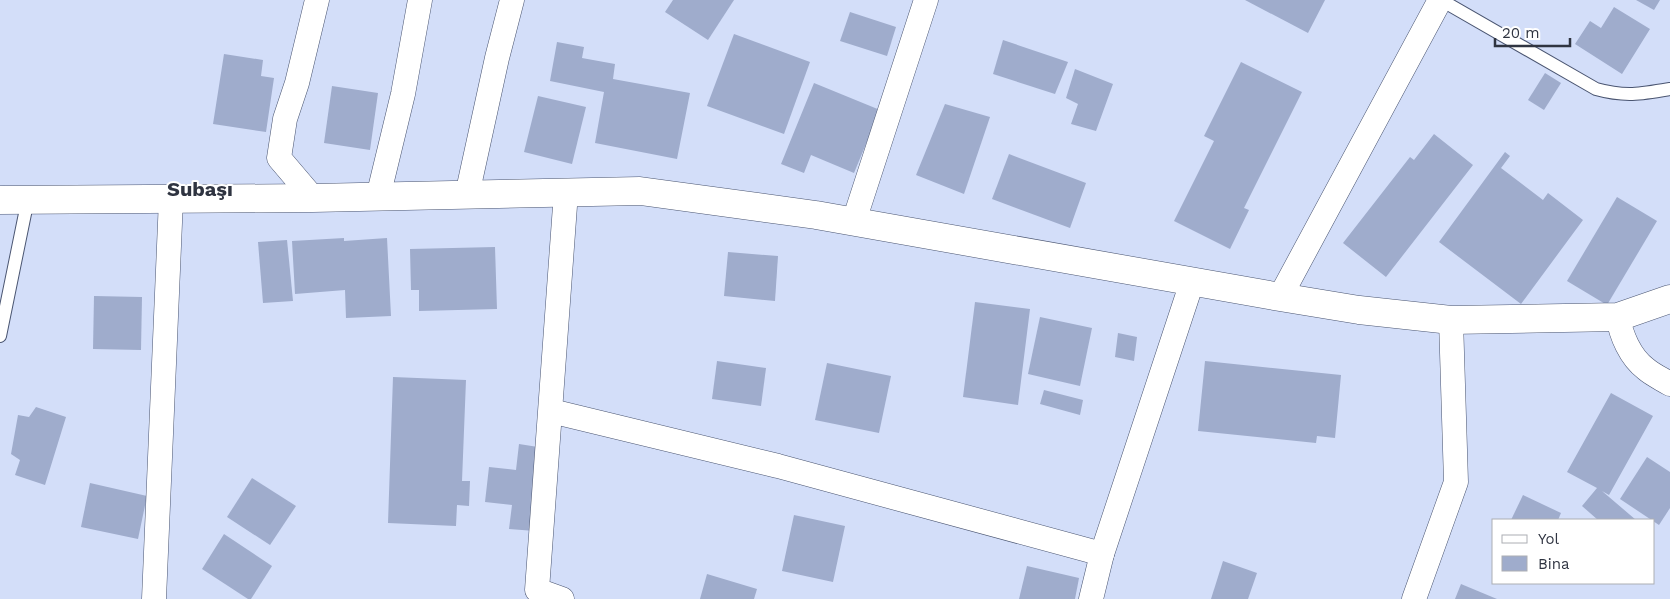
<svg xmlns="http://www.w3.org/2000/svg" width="1670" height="599" viewBox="0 0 1670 599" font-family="'Work Sans',sans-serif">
	<rect width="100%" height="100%" fill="#d3def9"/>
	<g fill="#9faccc">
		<path d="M673 0H734L708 40 665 12Z"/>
		<path d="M1245 0H1325L1308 33Z"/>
		<path d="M1636 0H1660L1654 10Z"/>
		<path d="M1614 7 1650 29 1622 74 1575 44 1590 21 1601 28Z"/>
		<path d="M850 12 896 27 887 56 840 41Z"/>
		<path d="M734 34 810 62 784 134 707 106Z"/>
		<path d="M1003 40 1068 62 1055 94 993 74Z"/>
		<path d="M557 42 584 47 582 58 615 64 613 79 690 93 677 159 595 143 604 92 550 81Z"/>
		<path d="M224 54 263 60 261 76 274 78 266 132 213 124Z"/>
		<path d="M1241 62 1302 92 1244 208 1249 210 1230 249 1174 221 1214 141 1204 136Z"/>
		<path d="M1075 69 1113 84 1096 131 1071 124 1078 104 1066 98Z"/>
		<path d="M1545 73 1561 83 1544 110 1528 100Z"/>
		<path d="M814 83 880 110 854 173 811 155 804 173 781 164Z"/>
		<path d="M332 86 378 93 370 150 324 143Z"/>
		<path d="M538 96 586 107 572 164 524 152Z"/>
		<path d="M945 104 990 117 964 194 916 175Z"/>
		<path d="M1434 134 1473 165 1386 277 1343 243 1410 157 1414 160Z"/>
		<path d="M1505 152 1510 156 1501 168 1543 200 1548 193 1583 220 1521 304 1439 242Z"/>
		<path d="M1009 154 1086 183 1070 228 992 199Z"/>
		<path d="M1617 197 1657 221 1607 305 1567 281Z"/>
		<path d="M344 238V241L387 238 391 316 346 318 345 290 295 294 292 241Z"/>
		<path d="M287 240 293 301 263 303 258 242Z"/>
		<path d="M495 247 497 309 419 311V290H411L410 249Z"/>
		<path d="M728 252 778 256 775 301 724 296Z"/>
		<path d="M94 296 142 297 141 350 93 349Z"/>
		<path d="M975 302 1030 309 1018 405 963 397Z"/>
		<path d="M1040 317 1092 328 1080 386 1028 374Z"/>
		<path d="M1118 333 1137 337 1134 361 1115 357Z"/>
		<path d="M717 361 766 368 761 406 712 399Z"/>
		<path d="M1205 361 1341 375 1335 438 1317 436 1316 443 1198 431Z"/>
		<path d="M827 363 891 376 879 433 815 420Z"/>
		<path d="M393 377 466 380 462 481H470L469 506 457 505 456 526 388 523Z"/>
		<path d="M1044 390 1083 400 1080 415 1040 404Z"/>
		<path d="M1611 393 1653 416 1609 495 1602 491 1636 520H1598L1582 506 1597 488 1567 472Z"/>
		<path d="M36 407 66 417 45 485 15 475 20 460 11 454 18 415 29 417Z"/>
		<path d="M519 444 538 447 535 531 509 529 512 505 485 502 489 467 516 470Z"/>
		<path d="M1647 457 1670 472V508L1659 525 1620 499Z"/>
		<path d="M252 478 296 506 270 545 227 517Z"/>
		<path d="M90 483 147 496 138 539 81 527Z"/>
		<path d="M1523 495 1561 513 1558 520H1511Z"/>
		<path d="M794 515 845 526 833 582 782 571Z"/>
		<path d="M224 534 272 566 251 599H248L202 569Z"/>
		<path d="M1223 561 1257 573 1248 599H1211Z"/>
		<path d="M1027 566 1079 578 1075 599H1019Z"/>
		<path d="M707 574 757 589 754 599H700Z"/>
		<path d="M1461 584 1497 599H1455Z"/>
	</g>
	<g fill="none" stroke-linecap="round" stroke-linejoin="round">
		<defs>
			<g id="lane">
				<path d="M1441 0 1596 89C1625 97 1641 94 1670 89"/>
				<path d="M0 336 28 199"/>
			</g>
			<g id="street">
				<path d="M467 195 497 58 512 0"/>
				<path d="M378 197 403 94 420 0"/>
				<path d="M313 198 279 158 285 119 297 83 317 0"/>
				<path d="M854 221 926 0"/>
				<path d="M1280 297 1440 0"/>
				<path d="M1618 317C1621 335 1630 357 1646 369 1653 375 1662 379 1670 384"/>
				<path d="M551 411 778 466 1102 554"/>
				<path d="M154 599 171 199"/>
				<path d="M562 599 537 590 566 192"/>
				<path d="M1091 599 1102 554 1192 282"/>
				<path d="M1414 599 1456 482 1451 320"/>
			</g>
			<path id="secondary" d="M0 200 313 198 640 191 816 215 1280 297 1359 310 1451 320 1618 317 1670 299"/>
		</defs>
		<use href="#lane" stroke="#4a5571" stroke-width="14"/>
		<use href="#street" stroke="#4a5571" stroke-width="25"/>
		<use href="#secondary" stroke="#4a5571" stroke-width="29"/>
		<use href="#lane" stroke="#fff" stroke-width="12"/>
		<use href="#street" stroke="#fff" stroke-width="24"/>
		<use href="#secondary" stroke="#fff" stroke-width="28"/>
	</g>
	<g text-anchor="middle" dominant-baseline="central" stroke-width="4" stroke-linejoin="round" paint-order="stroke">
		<g font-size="20" font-weight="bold" fill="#2f3441" stroke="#fff">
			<text x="200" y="189">Subaşı</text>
		</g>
	</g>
	<rect x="1492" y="519" width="162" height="65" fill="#ffffff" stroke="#acaeb3"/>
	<rect x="1502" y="535" width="25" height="8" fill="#ffffff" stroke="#acaeb3"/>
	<text x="1538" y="544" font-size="15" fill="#2f3441">Yol</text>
	<rect x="1502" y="556" width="25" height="15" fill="#9faccc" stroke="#acaeb3"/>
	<text x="1538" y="569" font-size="15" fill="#2f3441">Bina</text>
	<path d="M1495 38v8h75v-8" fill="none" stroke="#2f3441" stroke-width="2.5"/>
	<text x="1502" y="38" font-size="15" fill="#2f3441" stroke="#ffffff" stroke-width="4" paint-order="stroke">20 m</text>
</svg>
